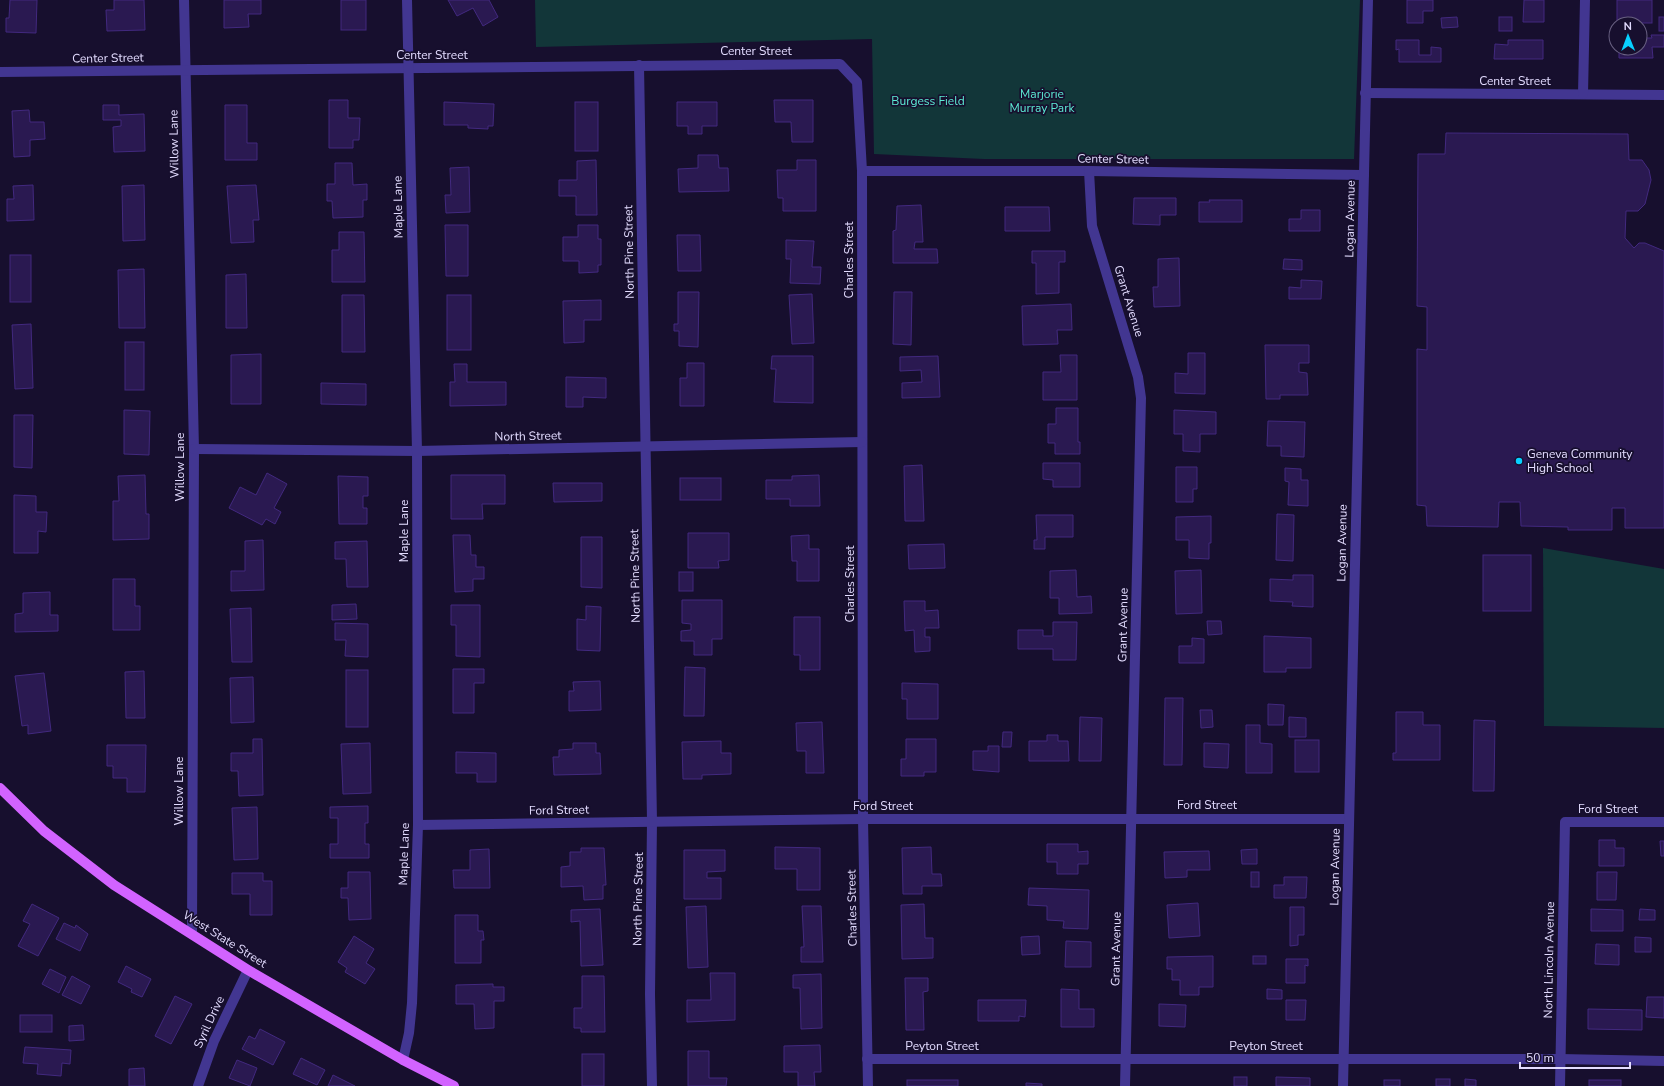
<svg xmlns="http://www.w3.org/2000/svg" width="1664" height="1086" viewBox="0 0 1664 1086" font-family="'Nunito Sans',sans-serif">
	<rect width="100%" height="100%" fill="#170f2e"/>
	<g fill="#123639">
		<path d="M535 0H1360L1354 159H984L874 154 872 39 536 47Z"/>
		<path d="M1543 548 1664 569V728L1544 726Z"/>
	</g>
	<g fill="#2a1951" stroke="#42297f">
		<path d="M10 0H37L36 33 6 32V18H9Z"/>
		<path d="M114 0H144L145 30 107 31 106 10H114Z"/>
		<path d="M224 0H261V14H248L249 27 224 28Z"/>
		<rect x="341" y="0" width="25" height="30"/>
		<path d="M448 0H489L498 17 483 26 473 8 457 16Z"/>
		<path d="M1407 0H1433V11H1423V23H1407Z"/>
		<path d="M1524 0H1544V22H1523Z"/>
		<rect x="1617" y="0" width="35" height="23"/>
		<path d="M1457 17 1458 27 1442 28 1441 18Z"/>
		<rect x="1499" y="17" width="13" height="14"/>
		<rect x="1659" y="17" width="5" height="14"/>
		<path d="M1651 35H1664V47H1652L1653 58H1619V48H1640V38H1652Z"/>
		<path d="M1396 40H1419V55H1431V47L1441 48V62H1399V49L1396 50Z"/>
		<path d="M1508 40H1543V59H1494L1495 44 1508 45Z"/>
		<path d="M329 100H348V118H360L359 140H353V148H329Z"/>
		<path d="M774 100H813V142H792L791 122H775Z"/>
		<path d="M444 102 494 104 493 126H488V129L468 128V125H444Z"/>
		<rect x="575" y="102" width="23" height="49"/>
		<path d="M677 102H717V126H702V134H688V126H677Z"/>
		<path d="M103 105H119V115L144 114 145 151 114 152 113 127 121 126V120H103Z"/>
		<path d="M225 105H247V143H257V160H225Z"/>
		<path d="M29 110 30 122H44L45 139 30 140V156L14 157 12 111Z"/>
		<path d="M1446 133 1628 134 1629 160H1642L1649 170 1651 180 1645 204 1638 211H1626L1625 238 1634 248 1639 243H1645L1664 251V528H1625V508H1612V530H1568V527L1521 526 1520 502H1499L1498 527 1427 526 1426 506 1417 505V349L1427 350V307L1417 306 1418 154H1445Z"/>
		<path d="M698 155H718L719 168H728L729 191 679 192 678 169 698 168Z"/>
		<path d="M596 160 597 215H576V196H559V180H577V161Z"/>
		<path d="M797 160H816V211H783V198H778L777 170H797Z"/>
		<path d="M335 163H352L353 185 367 184V200H363V217L333 218 332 201H327V184H335Z"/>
		<path d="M469 167 470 212 446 213 445 195H451L450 168Z"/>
		<path d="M33 185 34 220 7 221V199H14L13 186Z"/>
		<path d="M144 185 145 240 123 241 122 186Z"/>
		<path d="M256 185 259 220H253L254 242 231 243 227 186Z"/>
		<path d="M1134 198H1176V215H1160V225L1133 224Z"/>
		<path d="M1209 200H1242V222H1199V202H1210Z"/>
		<path d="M921 205 923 242H915L914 249H937L938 263H893V231L896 230 897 206Z"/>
		<path d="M1005 207H1049L1050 231H1005Z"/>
		<path d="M1301 210H1320V231H1289V219H1301Z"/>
		<path d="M445 225H468V276H446Z"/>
		<path d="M578 225H598V239H601V265H598V272L579 273V261H563V237H578Z"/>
		<path d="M339 232H364L365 282H332V250H339Z"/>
		<path d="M677 235H700L701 271H678Z"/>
		<path d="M786 240 814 241 812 267H821L820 284 790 283 791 259H786Z"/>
		<path d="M1032 251H1065V262H1059V293L1036 294V263H1032Z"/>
		<rect x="10" y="255" width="21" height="47"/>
		<path d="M1179 258 1180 306 1154 307 1153 287H1158V259Z"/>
		<path d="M1284 259 1302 260V270L1283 269Z"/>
		<path d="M144 269 145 328H119L118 270Z"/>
		<path d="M246 274 247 328H226V275Z"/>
		<path d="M1301 280 1322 281 1321 299H1289V287L1301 288Z"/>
		<path d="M678 292H699L698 347 679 346V331H674V324H678Z"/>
		<path d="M894 292H912L911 345 893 344Z"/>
		<path d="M812 294 814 343 792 344 789 295Z"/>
		<path d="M342 295H364L365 352H342Z"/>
		<rect x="447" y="295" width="24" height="55"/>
		<path d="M601 300V320H584V342L564 343 563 301Z"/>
		<path d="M1071 304 1072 330H1057L1058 344 1023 345 1022 306Z"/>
		<path d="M31 324 33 388 15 389 12 325Z"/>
		<rect x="125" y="342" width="19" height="48"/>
		<path d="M1265 345H1309V363H1299V372L1307 373 1308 395H1280V399H1266Z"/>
		<path d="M1188 353H1205V394L1175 393V373L1188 374Z"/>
		<path d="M261 354V404H231V355Z"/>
		<path d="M1060 355H1077V400H1043V372H1061Z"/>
		<path d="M772 356H813V403L774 402 776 369H771Z"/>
		<path d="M938 356 940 397 902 398V383L922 382 921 370 900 371V357Z"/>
		<path d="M687 363H704V406H680V378H687Z"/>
		<path d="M454 364H467V382H506V405L450 406V382H455Z"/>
		<path d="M566 377 606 378V398L583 397V407H566Z"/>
		<path d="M321 383 366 384V405L321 404Z"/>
		<path d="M1056 408H1078V442H1080V454H1055V443H1048V424H1056Z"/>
		<path d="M124 410 150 411 149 455 124 454Z"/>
		<path d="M1174 410 1216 412V434H1200V452L1183 451V434H1174Z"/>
		<path d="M14 415H33L32 468 14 467Z"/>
		<path d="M1268 421 1305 422 1304 457 1281 456V446H1267Z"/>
		<path d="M1043 463H1080V487H1053V480L1043 479Z"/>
		<path d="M922 465 924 521H905L904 466Z"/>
		<path d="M1176 467H1197V489H1193V502H1176Z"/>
		<path d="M1285 468 1301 469V480H1308V506L1288 505 1289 482 1285 481Z"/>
		<path d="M267 473 287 484 274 508 281 512 275 524 266 519 262 525 229 508 240 487 256 495Z"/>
		<path d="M145 475 146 514H149V539L113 540V501H119L118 476Z"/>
		<path d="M451 475H505V504H482L483 519H451Z"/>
		<path d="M819 475 820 506H790V499H766V480H792V476Z"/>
		<path d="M338 476 368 477V496H363V508H367V524H339Z"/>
		<rect x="680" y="478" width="41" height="22"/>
		<path d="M553 483H602V501L554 502Z"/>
		<path d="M14 495 36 496V512H47L46 532 38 531V553H14Z"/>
		<path d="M1277 514 1294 515 1293 561 1276 560Z"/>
		<path d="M1036 515H1073V537H1045V549H1034V540H1037Z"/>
		<path d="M1211 516V543H1209V559L1189 558V540H1176V517Z"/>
		<path d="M688 533H729V560L718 561 719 568H688Z"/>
		<path d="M453 535H470L471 555H476V567H484V579H473V591L455 592Z"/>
		<path d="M809 535V549H819V581H797V561H792L791 536Z"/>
		<path d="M581 537H602V588L581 587Z"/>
		<path d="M263 540 264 590 231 591V571H245V541Z"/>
		<path d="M367 541 368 587H347L346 559H335V542Z"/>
		<path d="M944 544 945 568 909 569 908 545Z"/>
		<rect x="1483" y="555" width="48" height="56"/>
		<path d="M1076 570 1077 597 1091 596 1092 613 1059 614V598H1050V571Z"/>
		<path d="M1201 570 1202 613 1176 614 1175 571Z"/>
		<rect x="679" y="572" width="14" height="19"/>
		<path d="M1293 575H1313V607L1292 606 1293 602 1270 601V579L1293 580Z"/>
		<path d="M113 579H135V606H140V630H113Z"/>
		<path d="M50 592V615H58V631L15 632V614L23 613V593Z"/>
		<path d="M682 600H722V639H712V655H694V641H681V631L691 630V624L682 623Z"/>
		<path d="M904 601H925V611L938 610 939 628H925V637H930V651L915 652 914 630 905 631Z"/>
		<path d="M356 604 357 619 332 620V605Z"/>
		<path d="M451 605H480V657L456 656V625H451Z"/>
		<path d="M586 606 601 607 600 651 577 650V619L586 620Z"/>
		<path d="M251 608 252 662H232L230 609Z"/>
		<path d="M794 617H820V670H800V655H794Z"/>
		<path d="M1207 621H1221L1222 634 1208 635Z"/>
		<path d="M1053 622H1077L1076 660H1053V649H1018V630H1043V636H1053Z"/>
		<path d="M335 623 368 624V657L345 656 346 640H335Z"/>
		<path d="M1264 636 1311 638V668H1286V672H1264Z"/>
		<path d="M1192 638 1204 639V663H1179V646H1192Z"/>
		<path d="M685 667 705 668 704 716H684Z"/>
		<path d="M453 669H484V683H474V713H453Z"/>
		<rect x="346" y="670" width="22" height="57"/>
		<path d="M144 671 145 718H126L125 672Z"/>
		<path d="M44 673 51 731 28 734V725L22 726 15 676Z"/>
		<path d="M253 677 254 722 231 723 230 678Z"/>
		<path d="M600 681 601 710 569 711V691H574L573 682Z"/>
		<path d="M902 683 938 684V719H907V699H902Z"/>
		<path d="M1165 698H1183L1182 765H1164Z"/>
		<path d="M1268 704 1284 705 1283 725H1268Z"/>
		<path d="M1200 710H1212L1213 727 1201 728Z"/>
		<path d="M1396 712H1423V725H1440V760H1393V753H1396Z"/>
		<path d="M1080 717 1102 718 1101 761H1079Z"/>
		<path d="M1289 717 1306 718V737H1289Z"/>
		<path d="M1474 720 1495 721 1494 791H1473Z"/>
		<path d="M822 722 824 773H806V751H797L796 723Z"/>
		<path d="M1246 725H1260V743L1272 744V773H1246Z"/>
		<path d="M1003 732H1012L1011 747H1002Z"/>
		<path d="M1047 735H1058V741H1068L1069 761H1029V741H1047Z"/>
		<path d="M253 739H262L263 795 239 796 238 771H231V753H253Z"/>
		<path d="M906 739H936V772H924V776H901V759H906Z"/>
		<rect x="1295" y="740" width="24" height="32"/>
		<path d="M721 741V753H731V774L702 775V779H683L682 742Z"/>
		<path d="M370 743 371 793 343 794 341 744Z"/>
		<path d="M573 743H596V753H600L601 774 554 775 553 757H559V750L573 749Z"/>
		<path d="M1204 743 1229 744 1228 768 1204 767Z"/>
		<path d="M107 745H146L145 792H127V778H113V766H107Z"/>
		<path d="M988 746H999V772L973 770V751H988Z"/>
		<path d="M456 752 496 753V782H477V773H456Z"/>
		<path d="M368 806V823H365V844H369V858H330V844H338V818H330V807Z"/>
		<path d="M257 807 258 859 234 860 232 808Z"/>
		<path d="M1599 840H1615V848H1624V866H1599Z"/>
		<path d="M1660 841H1664V856H1661Z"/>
		<path d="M1047 844H1078V852L1088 851V864H1078V874H1057V862H1047Z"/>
		<path d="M775 847 820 848V890H797V869H775Z"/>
		<path d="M931 847 932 874H941L942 886H922V894H903L902 848Z"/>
		<path d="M581 848H604L606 885H603V899L584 900 583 886 561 887V867L570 866V852H581Z"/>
		<path d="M489 849 490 888H454L453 870H470V850Z"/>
		<path d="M1257 849V864H1242L1241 850Z"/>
		<path d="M684 850H725V871L707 872V878H721V899H684Z"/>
		<path d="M1209 851 1210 870H1187V877L1165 878 1164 852Z"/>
		<path d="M348 872H370L371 919 349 920 348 898H341V888H348Z"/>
		<rect x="1251" y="872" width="8" height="15"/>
		<path d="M1597 872H1617L1616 900H1597Z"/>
		<path d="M232 873H263V881H272V915H250V894H232Z"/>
		<path d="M1284 877H1307L1306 898H1274V885H1284Z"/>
		<path d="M1029 888 1089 890 1088 929 1063 928 1064 921 1047 920V906L1028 905Z"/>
		<path d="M1198 903 1200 936 1169 938 1167 905Z"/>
		<path d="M32 904 59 918 38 956 18 946 30 924 23 921Z"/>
		<path d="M924 904 925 938H933V958L902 959 901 905Z"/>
		<path d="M706 906 708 967 688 968 686 907Z"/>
		<path d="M802 906H821L823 962H801V947H804Z"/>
		<path d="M1290 907H1304V935H1298V945L1290 946Z"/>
		<path d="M600 909 603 965 581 966 580 921 571 922V910Z"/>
		<path d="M1591 909 1623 910V931H1591Z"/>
		<path d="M1640 909 1655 910V920H1639Z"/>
		<path d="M455 915H478V931H483L484 940H481V963H455Z"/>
		<path d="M64 923 75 928 76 925 88 934 80 951 56 939Z"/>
		<path d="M354 936 374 949 366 963 375 969 365 984 345 972 347 968 338 962Z"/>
		<path d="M1039 936 1040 954 1022 955 1021 937Z"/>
		<path d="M1635 937 1651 938V952H1635Z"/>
		<path d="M1066 941 1091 942V967H1065Z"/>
		<path d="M1596 944 1619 945V965L1595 964Z"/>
		<path d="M1213 956V987H1199V995H1180V980H1172V969H1167V957Z"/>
		<rect x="1253" y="956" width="13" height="8"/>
		<path d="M1286 959H1308V966L1305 965V983H1286Z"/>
		<path d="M126 966 151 979 142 997 131 992 132 989 118 982Z"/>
		<path d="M50 969 66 977 59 993 42 984Z"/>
		<path d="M710 973H735V1020L687 1022V1000H711Z"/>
		<path d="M821 974 822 1028 801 1029 800 988H793V975Z"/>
		<path d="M72 976 90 986 81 1004 62 995Z"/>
		<path d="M582 976H604L605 1032H581V1028H574V1008H582Z"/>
		<path d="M905 978H928V991L923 992 924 1030H906Z"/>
		<path d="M493 984V987H504V1001H494V1028L475 1029 474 1004H456V985Z"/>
		<path d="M1061 989 1079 990V1009H1094V1027H1061Z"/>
		<path d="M1267 989 1282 990V999H1267Z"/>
		<path d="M175 996 192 1004 171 1044 155 1036Z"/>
		<path d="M1647 997H1664V1018L1646 1017Z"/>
		<path d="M978 1000H1026L1025 1017 1019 1016V1021H978Z"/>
		<path d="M1286 1000H1306L1305 1020H1286Z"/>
		<path d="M1159 1004 1186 1005 1185 1027 1159 1026Z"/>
		<path d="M1588 1009 1642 1010V1030L1588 1029Z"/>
		<rect x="20" y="1015" width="32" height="17"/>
		<path d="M83 1025 84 1040 69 1041V1026Z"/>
		<path d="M260 1029 285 1042 273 1065 242 1049 249 1036 255 1039Z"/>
		<path d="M820 1045 821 1072H814L815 1086H798V1072H784V1046Z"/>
		<path d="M25 1047 71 1050 70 1064 62 1063 61 1076 37 1074 38 1064 23 1063Z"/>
		<path d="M688 1051H709V1078H727L726 1086H688Z"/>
		<rect x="582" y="1054" width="22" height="32"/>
		<path d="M301 1058 325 1070 317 1085 293 1074Z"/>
		<path d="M237 1060 257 1068 250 1086 229 1078Z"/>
		<path d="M144 1068 145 1086H129V1069Z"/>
		<path d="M333 1075 355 1086H328Z"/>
		<rect x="1234" y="1077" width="13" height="9"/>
		<path d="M1276 1077 1310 1078V1086H1276Z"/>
		<rect x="1436" y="1079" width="14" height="7"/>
		<path d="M1465 1079 1476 1080V1086H1465Z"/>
		<rect x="907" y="1080" width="51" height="6"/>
		<rect x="1384" y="1080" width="16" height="6"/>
		<rect x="1589" y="1080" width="32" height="6"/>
		<path d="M1026 1083 1042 1084V1086H1026Z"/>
	</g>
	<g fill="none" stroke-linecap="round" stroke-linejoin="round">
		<g stroke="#423691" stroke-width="10">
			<path d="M184 0 194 449 192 934"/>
			<path d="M639 65 652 821 650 994 652 1086"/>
			<path d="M0 72 840 64 857 82 862 171 863 819 868 1086"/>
			<path d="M1365 93 1664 95"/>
			<path d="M1583 94 1585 0"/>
			<path d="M862 171H1089L1364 175"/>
			<path d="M1089 171 1092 226 1138 377 1141 398 1125 1086"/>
			<path d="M194 449 417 451 862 442"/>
			<path d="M418 825 863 819H1349"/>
			<path d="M867 1059H1560L1664 1061"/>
			<path d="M403 1060 409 1033 412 1003 418 825 417 451 407 0"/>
			<path d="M198 1086 214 1041 248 970"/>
			<path d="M1343 1086 1368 0"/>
			<path d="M1560 1086 1565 822H1664"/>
		</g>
		<path stroke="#d263ff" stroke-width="10" d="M0 788 44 831 114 885 248 970 403 1060 454 1086"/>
	</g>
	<circle fill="#08d0ff" stroke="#170f2e" stroke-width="1.5" cx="1519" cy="461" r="4"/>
	<g text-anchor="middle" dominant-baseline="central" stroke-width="3.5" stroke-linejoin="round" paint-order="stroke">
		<g font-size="12" fill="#e3dcff" stroke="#170f2e">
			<text x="756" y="51">Center Street</text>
			<text x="432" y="55">Center Street</text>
			<text transform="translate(108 58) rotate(-1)">Center Street</text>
			<text x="1515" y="81">Center Street</text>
			<text transform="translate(174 144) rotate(-91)">Willow Lane</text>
			<text transform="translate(1113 159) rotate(1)">Center Street</text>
			<text transform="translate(398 207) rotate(-91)">Maple Lane</text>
			<text transform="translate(1350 219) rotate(-89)">Logan Avenue</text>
			<text transform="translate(629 252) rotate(-91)">North Pine Street</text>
			<text transform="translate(849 260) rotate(-90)">Charles Street</text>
			<text transform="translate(1129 301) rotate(73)">Grant Avenue</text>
			<text transform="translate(528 436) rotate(-1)">North Street</text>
			<text transform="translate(180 467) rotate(-90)">Willow Lane</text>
			<text transform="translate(404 531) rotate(-90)">Maple Lane</text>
			<text transform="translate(1342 543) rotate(-89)">Logan Avenue</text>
			<text transform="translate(635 576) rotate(-91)">North Pine Street</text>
			<text transform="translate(850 584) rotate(-90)">Charles Street</text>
			<text transform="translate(1123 625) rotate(-89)">Grant Avenue</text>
			<text transform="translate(179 791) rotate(-90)">Willow Lane</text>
			<text x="1207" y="805">Ford Street</text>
			<text x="883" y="806">Ford Street</text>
			<text x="1608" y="809">Ford Street</text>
			<text transform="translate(559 810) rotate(-1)">Ford Street</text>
			<text transform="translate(404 854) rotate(-88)">Maple Lane</text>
			<text transform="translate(1335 867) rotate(-89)">Logan Avenue</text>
			<text transform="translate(638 899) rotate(-89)">North Pine Street</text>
			<text transform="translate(852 908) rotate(-91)">Charles Street</text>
			<text transform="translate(225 939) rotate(32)">West State Street</text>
			<text transform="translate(1116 949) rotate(-89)">Grant Avenue</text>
			<text transform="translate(1549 960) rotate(-89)">North Lincoln Avenue</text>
			<text transform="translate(209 1022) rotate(-65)">Syril Drive</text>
			<text x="942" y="1046">Peyton Street</text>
			<text x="1266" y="1046">Peyton Street</text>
		</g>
		<g font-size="12" fill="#5cebd4" stroke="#170f2e">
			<text x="1042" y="94">Marjorie<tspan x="1042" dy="14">Murray Park</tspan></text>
			<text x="928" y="101">Burgess Field</text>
		</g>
		<g font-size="12" fill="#e3dcff" stroke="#170f2e" text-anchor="start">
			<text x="1527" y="454">Geneva Community<tspan x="1527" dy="14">High School</tspan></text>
		</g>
	</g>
	<g transform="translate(1628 36) rotate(359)"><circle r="19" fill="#170f2e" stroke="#696182"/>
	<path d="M0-3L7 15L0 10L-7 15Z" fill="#08d0ff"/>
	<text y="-6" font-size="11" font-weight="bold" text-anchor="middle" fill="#e3dcff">N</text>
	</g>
	<path d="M1520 1062v6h110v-6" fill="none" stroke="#e3dcff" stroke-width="2"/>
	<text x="1526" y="1062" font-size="12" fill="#e3dcff" stroke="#170f2e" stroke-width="3" paint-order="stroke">50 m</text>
</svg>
